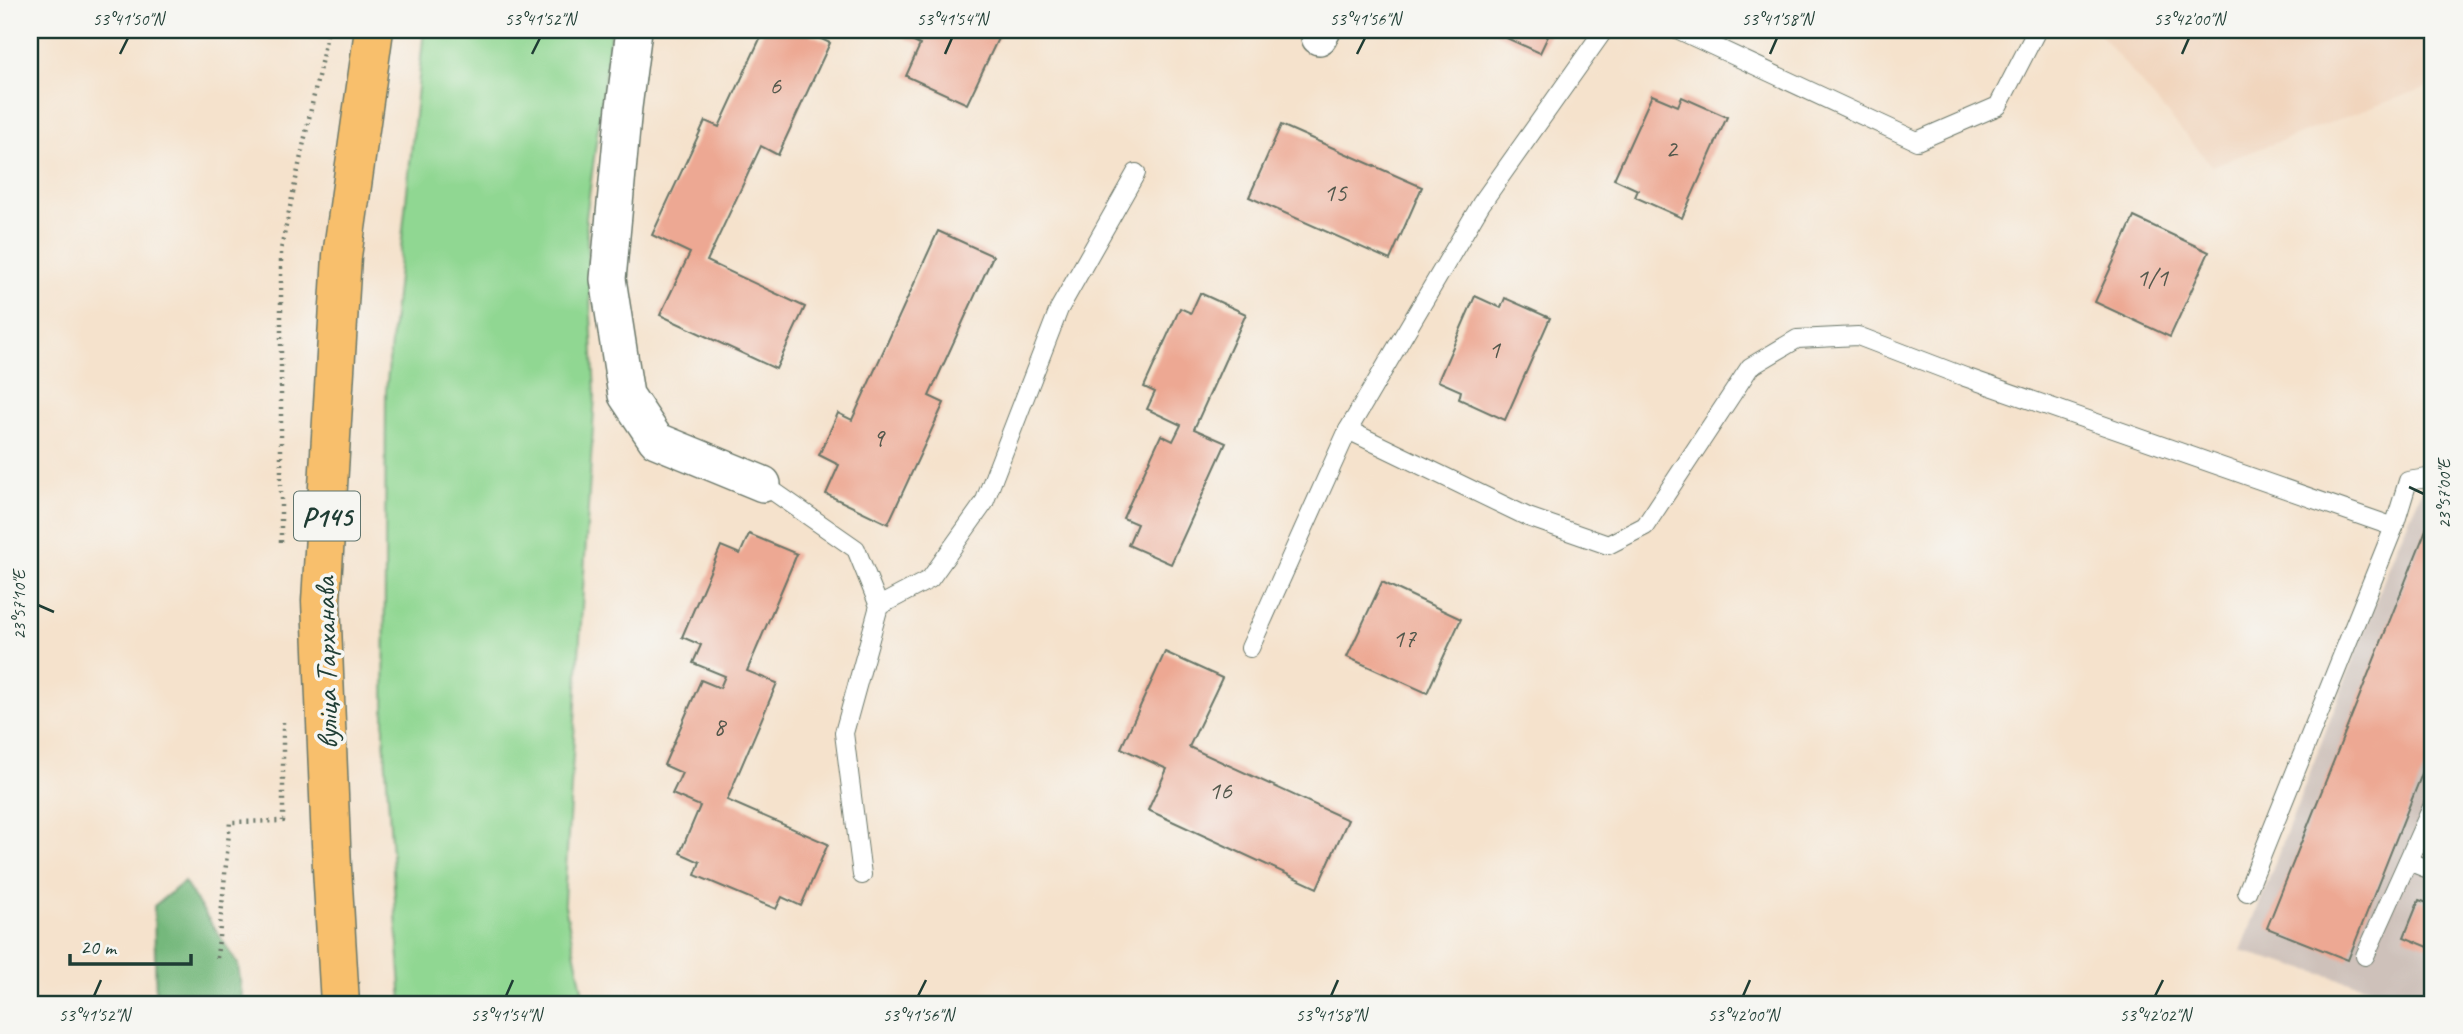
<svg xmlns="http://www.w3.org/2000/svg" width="2463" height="1034" viewBox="0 0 2463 1034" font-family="Caveat,sans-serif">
	<rect width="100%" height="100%" fill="#f6f6f2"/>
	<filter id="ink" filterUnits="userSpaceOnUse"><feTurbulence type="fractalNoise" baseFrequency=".0143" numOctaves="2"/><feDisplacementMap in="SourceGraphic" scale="14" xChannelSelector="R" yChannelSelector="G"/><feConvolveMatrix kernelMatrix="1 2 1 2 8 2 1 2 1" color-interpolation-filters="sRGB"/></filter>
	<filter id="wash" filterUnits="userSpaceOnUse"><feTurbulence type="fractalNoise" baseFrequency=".00686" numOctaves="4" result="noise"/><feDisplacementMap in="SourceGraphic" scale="28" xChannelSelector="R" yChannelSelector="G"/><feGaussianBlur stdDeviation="1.57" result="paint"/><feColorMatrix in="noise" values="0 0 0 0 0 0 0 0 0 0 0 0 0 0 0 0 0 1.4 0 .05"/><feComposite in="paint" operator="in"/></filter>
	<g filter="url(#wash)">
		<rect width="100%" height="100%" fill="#f5e2cc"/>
		<path fill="#f1d5bd" d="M2096 30H2433V85L2212 166Z"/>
		<path fill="#cec1ba" d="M2433 466V1004H2428L2241 951 2397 546Z"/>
		<path fill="#90d792" stroke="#588a63" stroke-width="2" d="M424 30H611L586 218 595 394 564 901 585 1004H402L384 736 386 391Z"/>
		<path fill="#74b87c" stroke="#4a7a58" stroke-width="2" d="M184 882 238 964 243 1004H156L154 906Z"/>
		<g id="blocks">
			<g fill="#eda893">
				<path d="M764 30H802L830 43 778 155 761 146 707 261 805 307 776 369 660 315 690 253 652 235 705 121 719 127Z"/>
				<path d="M902 30H1002L967 104 906 76 920 45 899 35Z"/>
				<path d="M1489 30H1551L1540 53Z"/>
				<path d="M1652 95 1678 106 1682 97 1727 117 1682 218 1635 197 1638 190 1614 179Z"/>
				<path d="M1281 125 1422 187 1390 260 1249 197Z"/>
				<path d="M2134 217 2209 252 2170 337 2095 302Z"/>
				<path d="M938 231 993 256 929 396 944 403 888 524 826 494 839 465 819 455 838 413 852 420Z"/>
				<path d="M1200 293 1246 314 1194 429 1226 443 1171 564 1128 545 1137 524 1123 518 1161 435 1173 441 1181 425 1147 409 1155 392 1144 387 1180 308 1191 313Z"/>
				<path d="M1475 296 1501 308 1505 298 1550 318 1505 420 1459 399 1461 391 1438 381Z"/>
				<path d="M2433 512V746L2348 960 2267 928Z"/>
				<path d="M749 534 797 554 747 671 777 683 727 800 828 844 801 906 782 897 776 909 695 875 700 862 680 853 700 806 672 794 682 773 664 765 701 680 720 688 725 676 693 663 701 645 682 637 721 546 740 554Z"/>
				<path d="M1382 582 1461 619 1427 693 1347 657Z"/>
				<path d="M1165 652 1222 678 1189 747 1348 820 1317 888 1148 810 1167 769 1121 748Z"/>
				<path d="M2419 900 2433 905V949L2404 937Z"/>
			</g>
		</g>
	</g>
	<g filter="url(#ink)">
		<use href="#blocks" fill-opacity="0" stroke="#6a7769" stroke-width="2"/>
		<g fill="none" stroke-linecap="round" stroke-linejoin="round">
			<defs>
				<g id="lane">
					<path d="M1679 30 1917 141 1998 106 2037 30"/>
					<path d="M1348 430 1528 517 1608 545 1645 526 1750 367 1797 339 1858 336 1965 377 2394 527 2408 481 2433 477"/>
					<path d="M763 484 856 549 879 606 844 733 862 875"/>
					<path d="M879 606 930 579 984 503 1059 309 1136 173"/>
					<path d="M1250 648 1348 430 1481 204 1604 30"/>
					<path d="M2408 861 2433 871"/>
					<path d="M2247 892 2394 527"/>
					<path d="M2365 956 2433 805"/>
				</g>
				<g id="street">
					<path d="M634 30 624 107 608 279 626 395 656 440 763 484"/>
					<path d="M1319 37 1323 30"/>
				</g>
				<path id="primary" d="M340 1004 332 868 321 601 342 256 374 30"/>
			</defs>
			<use href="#lane" stroke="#6a7769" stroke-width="20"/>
			<use href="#street" stroke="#6a7769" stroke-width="38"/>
			<use href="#primary" stroke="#6a7769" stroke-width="41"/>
			<g stroke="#6a7769" stroke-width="4.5" stroke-dasharray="2 5" stroke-linecap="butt">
				<path d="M281 542V249L328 30"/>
				<path d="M217 958 230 822 283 821V722"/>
			</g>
			<use href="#lane" stroke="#fff" stroke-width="18"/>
			<use href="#street" stroke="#fff" stroke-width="35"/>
			<use href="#primary" stroke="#f8bf6c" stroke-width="38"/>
		</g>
	</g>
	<path fill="none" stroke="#1f3d34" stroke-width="2.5" d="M120 54 128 38M532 54 540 38M945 54 952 38M1357 54 1365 38M1770 54 1777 38M2182 54 2189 38M2409 487 2424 494M38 605 54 612M94 996 101 980M506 996 513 980M918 996 926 980M1331 996 1338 980M1743 996 1750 980M2155 996 2163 980"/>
	<g text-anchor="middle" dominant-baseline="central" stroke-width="7" stroke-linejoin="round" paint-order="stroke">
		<g font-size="26" fill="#52584c">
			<text x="775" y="85">6</text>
			<text x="1671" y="148">2</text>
			<text x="1335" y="192">15</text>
			<text x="2152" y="277">1/1</text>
			<text x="1494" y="349">1</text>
			<text x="878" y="437">9</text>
			<text x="1404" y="638">17</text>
			<text x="719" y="726">8</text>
			<text x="1220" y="790">16</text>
		</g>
		<rect fill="#f6f6f2" stroke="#60746d" stroke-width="2" x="294" y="491.5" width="66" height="49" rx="5"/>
		<g font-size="28" font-weight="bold" fill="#1f3d34">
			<text x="327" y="516">Р145</text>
		</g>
		<g font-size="30" fill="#1f3d34" stroke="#f6f6f2">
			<text transform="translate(326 663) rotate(-91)">вуліца Тарханава</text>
		</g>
	</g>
	<rect width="2463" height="1034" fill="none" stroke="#f6f6f2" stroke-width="77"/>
	<path d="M70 954v10h121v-10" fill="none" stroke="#1f3d34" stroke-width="3.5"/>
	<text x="80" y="954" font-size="21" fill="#1f3d34" stroke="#f6f6f2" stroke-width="5" paint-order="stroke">20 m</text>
	<rect x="38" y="38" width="2386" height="958" fill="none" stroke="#1f3d34" stroke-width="2.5"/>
	<g font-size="18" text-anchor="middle" fill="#1f3d34">
		<text x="128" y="25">53°41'50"N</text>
		<text x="540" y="25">53°41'52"N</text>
		<text x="952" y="25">53°41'54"N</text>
		<text x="1365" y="25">53°41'56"N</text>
		<text x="1777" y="25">53°41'58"N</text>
		<text x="2189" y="25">53°42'00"N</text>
		<text transform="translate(2444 494) rotate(-90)" y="6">23°57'00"E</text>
		<text transform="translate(19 605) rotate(-90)" y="6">23°57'10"E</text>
		<text x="94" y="1021">53°41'52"N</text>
		<text x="506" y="1021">53°41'54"N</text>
		<text x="918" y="1021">53°41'56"N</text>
		<text x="1331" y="1021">53°41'58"N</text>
		<text x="1743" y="1021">53°42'00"N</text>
		<text x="2155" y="1021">53°42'02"N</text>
	</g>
</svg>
